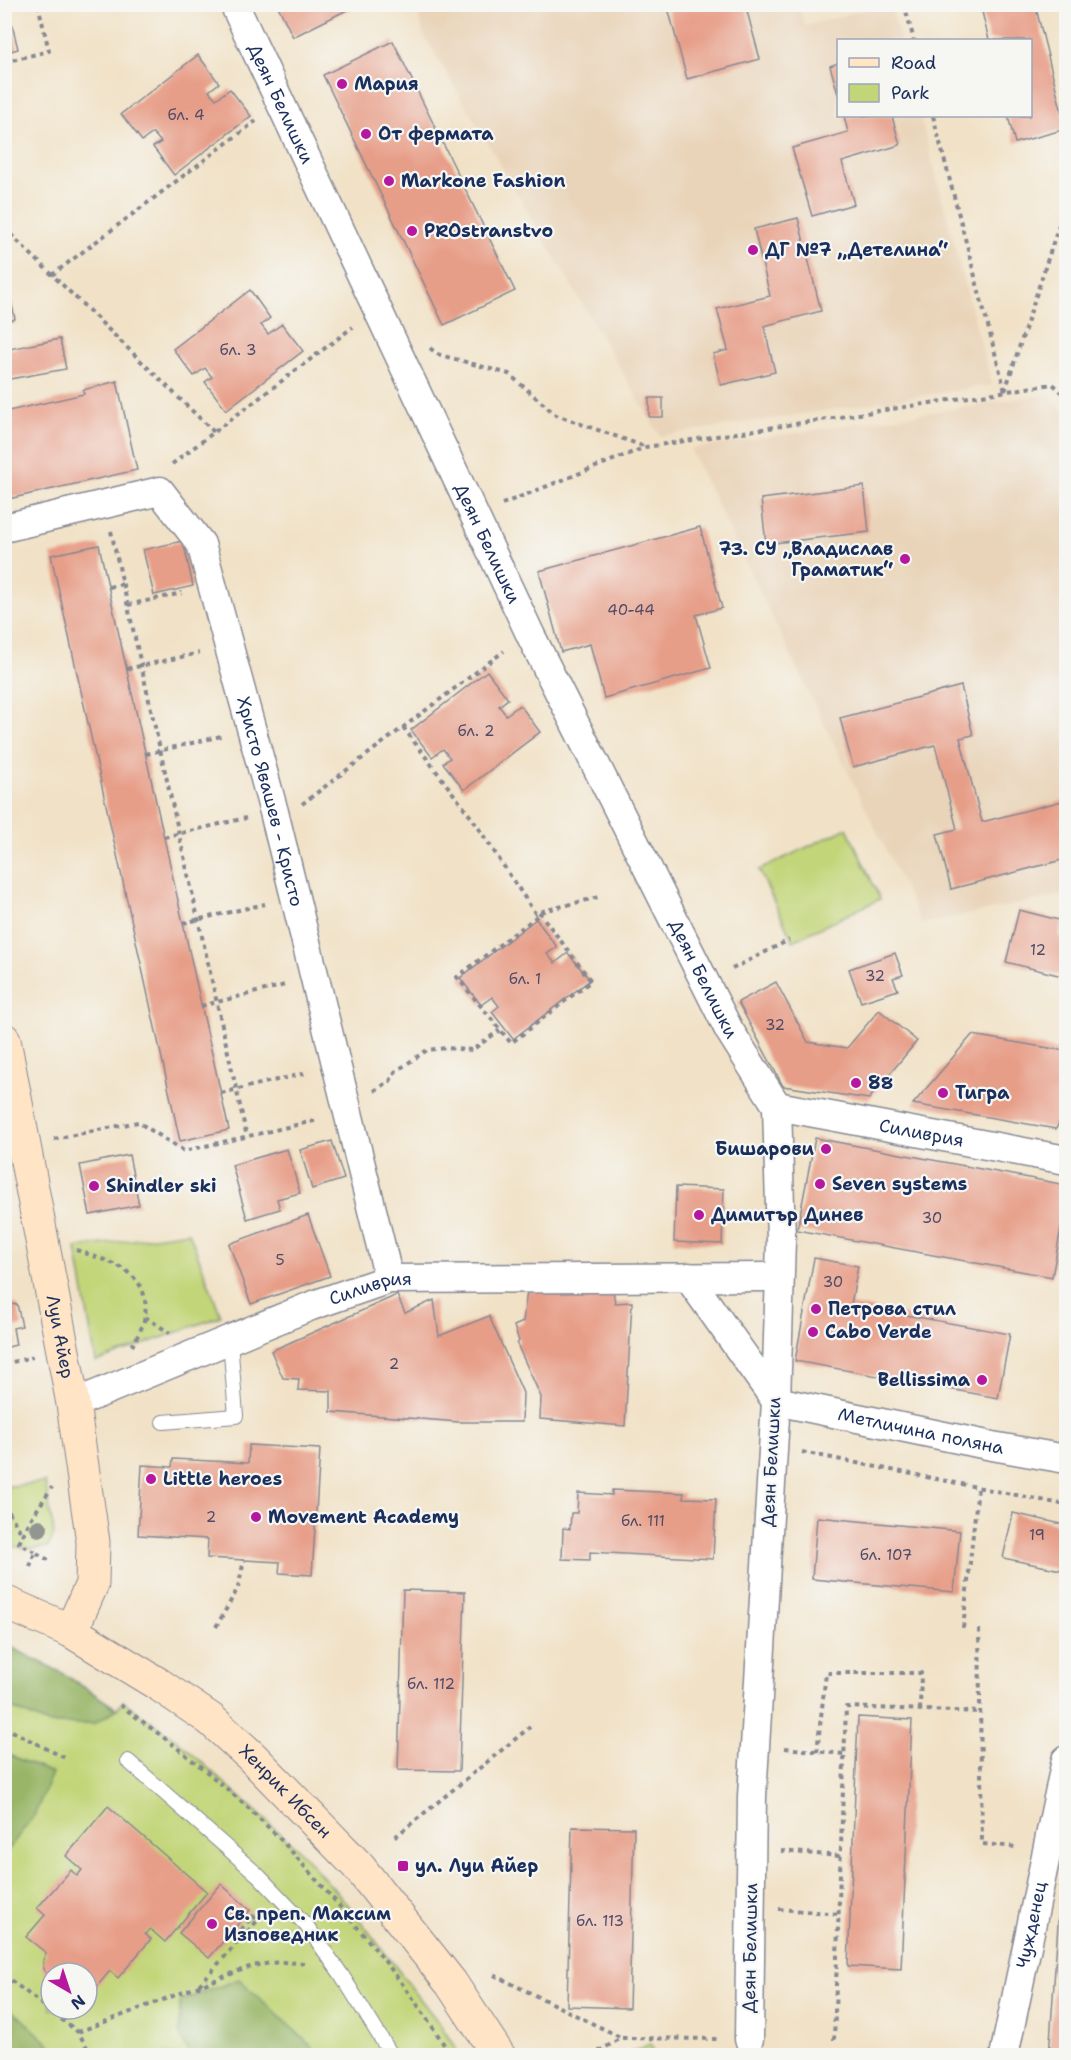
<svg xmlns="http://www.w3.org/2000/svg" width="1071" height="2060" viewBox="0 0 1071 2060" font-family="'Shantell Sans',sans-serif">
	<rect width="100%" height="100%" fill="#f6f6f2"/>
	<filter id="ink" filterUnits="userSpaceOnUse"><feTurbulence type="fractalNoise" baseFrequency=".0167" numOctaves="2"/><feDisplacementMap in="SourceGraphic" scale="12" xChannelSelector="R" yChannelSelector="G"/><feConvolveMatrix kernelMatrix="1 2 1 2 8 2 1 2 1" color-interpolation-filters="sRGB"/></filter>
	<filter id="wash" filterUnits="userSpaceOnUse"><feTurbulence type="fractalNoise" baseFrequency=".008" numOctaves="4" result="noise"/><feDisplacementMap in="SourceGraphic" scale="24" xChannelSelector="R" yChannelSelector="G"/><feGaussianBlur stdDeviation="1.35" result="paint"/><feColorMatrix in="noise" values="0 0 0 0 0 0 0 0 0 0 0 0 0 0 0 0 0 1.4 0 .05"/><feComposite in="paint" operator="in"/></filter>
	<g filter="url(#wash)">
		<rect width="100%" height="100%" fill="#f1e2c7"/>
		<g fill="#e9d4b9">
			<path d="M416 5H799L805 26 882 5H891L900 40H838V116H920L992 385 660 436 423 33Z"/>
			<path d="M1049 394 1066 412V894L922 924 690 449Z"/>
		</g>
		<g fill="#c2d578" stroke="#6e826b" stroke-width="1.5" fill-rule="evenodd">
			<path d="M847 828 880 899 793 941 759 870Z"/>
			<path d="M189 1232 221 1316 96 1362 76 1248Z"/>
			<path d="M45 1482 54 1534 48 1547 31 1549 5 1545V1487Z"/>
			<path d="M4 1644 62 1673 117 1709 123 1701 177 1740 300 1851 349 1906 441 2026 460 2055H5ZM51 1973H87V2009H51Z"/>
			<path d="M650 2044 656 2055H626Z"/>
		</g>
		<g fill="#99b668" stroke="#5a7263" stroke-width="1.5">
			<path d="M4 1644 62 1673 117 1709 94 1724H48L5 1705Z"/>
			<path d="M6 1754 52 1773 35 1814 5 1854 4 1756Z"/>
			<path d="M239 1979 321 2055H190L179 2034 180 2001Z"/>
			<path d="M5 2006 20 2017 61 2055H13L5 2046Z"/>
		</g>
		<g id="blocks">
			<g fill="#e79e88">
				<path d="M4 4H7L18 49 4 53Z"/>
				<path d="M277 4H359L293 37Z"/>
				<path d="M667 4H745L760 59 687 79Z"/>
				<path d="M980 4H1035L1066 129 1015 143 1008 116H1030V40H989Z"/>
				<path d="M393 41 515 291 444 325 323 75Z"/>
				<path d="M198 55 219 83 209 91 216 99 230 89 251 116 174 175 153 147 161 142 153 133 142 141 121 114Z"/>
				<path d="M838 63V94L830 66Z"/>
				<path d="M844 116H892L900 145 842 162 854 204 812 216 792 148 848 132Z"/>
				<path d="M798 218 821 311 764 326 775 372 721 385 713 354 728 350 717 309 770 296 754 229Z"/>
				<path d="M5 274 15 319 4 322V275Z"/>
				<path d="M250 290 270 318 261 325 268 334 282 324 303 351 226 410 205 382 212 377 205 368 194 376 173 349Z"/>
				<path d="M60 339 66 369 4 380V350Z"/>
				<path d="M117 381 137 470 4 500V412L84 394 83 390Z"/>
				<rect x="649" y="398" width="14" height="19"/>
				<path d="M864 486 869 532 766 544 761 499Z"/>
				<path d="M700 527 722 608 696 615 711 668 604 698 590 644 561 652 539 571Z"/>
				<path d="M183 541 193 586 154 595 143 550Z"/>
				<path d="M99 545 229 1130 180 1141 51 555Z"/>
				<path d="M487 671 508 699 499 706 506 715 520 705 540 732 464 790 443 763 450 758 443 749 432 757 411 730Z"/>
				<path d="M961 686 973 735 960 738 982 822 1066 800V859L951 889 937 834 957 829 935 745 853 767 840 718Z"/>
				<path d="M1019 910 1063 921 1059 937 1066 939V977L1006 962Z"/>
				<path d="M536 919 557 947 547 954 555 963 568 953 590 980 513 1039 492 1012 499 1006 492 997 481 1005 460 978Z"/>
				<path d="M895 953 903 975 893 978 898 990 861 1002 849 969Z"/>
				<path d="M776 982 808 1042 847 1048 879 1010 917 1041 869 1099 783 1086 738 1002Z"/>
				<path d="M972 1035 1066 1051V1108L1056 1129 913 1104Z"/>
				<path d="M815 1138 1066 1185V1201L1052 1277 797 1230Z"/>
				<path d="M332 1141 344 1179 312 1189 300 1150Z"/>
				<path d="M287 1149 300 1193 277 1199 280 1209 247 1219 232 1165Z"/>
				<path d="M129 1155 139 1205 90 1215 80 1165Z"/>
				<path d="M676 1187 724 1189 722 1244 674 1242Z"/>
				<path d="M308 1215 330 1276 251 1304 229 1244Z"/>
				<path d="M814 1258 858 1266 851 1305 1010 1334 998 1398 795 1361Z"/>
				<path d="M4 1290 8 1305 17 1304 22 1326 13 1328 16 1345 4 1348Z"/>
				<path d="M613 1290 615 1303 632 1302 625 1426 540 1419 541 1397 517 1344 519 1341 514 1326 523 1322 527 1291Z"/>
				<path d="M397 1295 405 1313 434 1300 439 1336 489 1316 523 1393 522 1422H459L331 1412V1391L298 1390 299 1379 283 1378 271 1351Z"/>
				<path d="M249 1445 320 1449 312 1575 279 1573 280 1562 207 1558 208 1539 138 1535 142 1465 172 1467 173 1459 248 1463Z"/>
				<path d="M612 1490 684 1493 683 1498 716 1499 713 1559 590 1552V1560L562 1559 563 1528 570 1529 571 1513H577L578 1493 612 1495Z"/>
				<path d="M1013 1513 1066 1525V1545L1061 1570 1003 1558Z"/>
				<path d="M817 1517 960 1531 954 1592 812 1579Z"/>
				<path d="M403 1590 465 1592 459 1771 398 1770Z"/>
				<path d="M858 1717 912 1720 901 1969 848 1966Z"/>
				<path d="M108 1806 207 1892 165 1942 150 1929 145 1934 151 1939 118 1978 110 1971 91 1993 87 1990V1973H51V1978L49 1977 43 1969V1960L46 1953 26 1937 45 1915 37 1908 71 1870 77 1876 82 1870 66 1856Z"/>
				<path d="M572 1827 634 1828 629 2008 567 2006Z"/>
				<path d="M1064 1836H1066V2056H1049Z"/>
				<path d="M221 1884 250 1910 209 1958 179 1933Z"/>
			</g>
		</g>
	</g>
	<g filter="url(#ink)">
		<use href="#blocks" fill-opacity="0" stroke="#868892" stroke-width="1.5"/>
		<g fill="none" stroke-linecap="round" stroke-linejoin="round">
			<defs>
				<g id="service">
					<path d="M163 1422 236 1416 230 1340"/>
					<path d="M128 1761 258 1875 306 1925 341 1974 392 2056"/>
				</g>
				<g id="minor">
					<path id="s1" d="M234 4 531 636 729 1030 777 1106 781 1240 776 1401 752 1796 749 2039"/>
					<path id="s2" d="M4 528 160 491 201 544 274 812 389 1279"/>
					<path id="s3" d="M777 1106 1066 1160"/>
					<path d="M688 1277 776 1401"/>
					<path id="s4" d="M776 1401 992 1446 1066 1459"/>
					<path id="s5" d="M73 1404 311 1306 389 1279 778 1277"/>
					<path id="s6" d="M1004 2056 1066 1760"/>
				</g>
				<g id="secondary">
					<path id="s7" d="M4 1040 73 1404 93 1542 92 1584 71 1631"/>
					<path id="s8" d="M4 1602 71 1631 158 1684 210 1719 251 1756 358 1866 451 1983 499 2056"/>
				</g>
			</defs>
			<use href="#service" stroke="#868892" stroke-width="16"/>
			<use href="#minor" stroke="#868892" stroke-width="31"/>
			<use href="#secondary" stroke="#868892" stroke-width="35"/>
			<g stroke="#868892" stroke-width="4" stroke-dasharray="4.5 4.5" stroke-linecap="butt">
				<path d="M904 4 914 40"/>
				<path d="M4 62 49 51 38 4"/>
				<path d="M933 116 1005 391"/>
				<path d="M4 228 214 432"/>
				<path d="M52 275 256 121"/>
				<path d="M430 348 437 354 509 374 556 415 646 447"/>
				<path d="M1005 391 1066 203"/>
				<path d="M172 464 353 327"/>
				<path d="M502 504 646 447 1053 384 1066 396"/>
				<path d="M111 531 247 1137"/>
				<path d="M109 587 123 584"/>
				<path d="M128 605 182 593"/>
				<path d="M127 669 199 653"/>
				<path d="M403 727 471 817 535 913 599 897"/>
				<path d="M146 754 221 736"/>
				<path d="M302 804 504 651"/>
				<path d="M164 837 246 818"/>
				<path d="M539 912 591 981 511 1043 457 977 540 914"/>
				<path d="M183 923 265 904"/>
				<path d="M732 969 789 940"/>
				<path d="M201 1006 285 985"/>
				<path d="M374 1091 390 1081 395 1072 427 1050 446 1048 472 1050 500 1030"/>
				<path d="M221 1093 307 1073"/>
				<path d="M54 1139 138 1122 184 1151 318 1120"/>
				<path d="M76 1250C109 1262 151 1270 145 1316 144 1325 137 1337 132 1346"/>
				<path d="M145 1317 170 1333"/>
				<path d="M4 1364 33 1357"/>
				<path d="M802 1452 1066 1505"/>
				<path d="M4 1504 22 1534"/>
				<path d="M35 1552 19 1543 31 1519 52 1487"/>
				<path d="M30 1567 35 1552 50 1561"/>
				<path d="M216 1627 238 1588 244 1560"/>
				<path d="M963 1628 978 1487"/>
				<path d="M979 1629 982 1844 1017 1847"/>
				<path d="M120 1705C175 1745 230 1788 278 1837 293 1852 306 1869 321 1885 368 1938 414 1995 451 2056"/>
				<path d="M4 1727 65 1758"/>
				<path d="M785 1748 844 1754"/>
				<path d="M817 1752 826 1673H921L920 1710"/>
				<path d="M395 1837 530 1727"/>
				<path d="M781 1851 840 1856"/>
				<path d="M779 1909 839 1914"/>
				<path d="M4 1975 78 2032 92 2056"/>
				<path d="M494 1975 620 2037"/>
				<path d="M199 1985 258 1920 253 1916 233 1938 229 1935"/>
				<path d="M78 2032 252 1966 279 1962 304 1963"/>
				<path d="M834 2040 846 1707 981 1712"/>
				<path d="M591 2056 621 2038 718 2039"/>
			</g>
			<use href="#service" stroke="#fff" stroke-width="14"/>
			<use href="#minor" stroke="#fff" stroke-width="28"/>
			<use href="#secondary" stroke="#ffe4c6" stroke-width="33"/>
		</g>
		<circle fill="#929691" cx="39" cy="1528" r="9"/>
	</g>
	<g fill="#b5179e" stroke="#f6f6f2" stroke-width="2">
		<circle cx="342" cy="84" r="6"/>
		<circle cx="366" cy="134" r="6"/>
		<circle cx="389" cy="181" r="6"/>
		<circle cx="412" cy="231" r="6"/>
		<circle cx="753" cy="250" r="6"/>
		<circle cx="905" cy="559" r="6"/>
		<circle cx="856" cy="1083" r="6"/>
		<circle cx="943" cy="1093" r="6"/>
		<circle cx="826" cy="1149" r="6"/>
		<circle cx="820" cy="1184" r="6"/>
		<circle cx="94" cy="1186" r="6"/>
		<circle cx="699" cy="1215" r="6"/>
		<circle cx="816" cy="1309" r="6"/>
		<circle cx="813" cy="1332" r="6"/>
		<circle cx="982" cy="1380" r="6"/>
		<circle cx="151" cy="1479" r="6"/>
		<circle cx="256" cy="1517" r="6"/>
		<rect x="397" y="1860" width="12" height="12" rx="3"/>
		<circle cx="212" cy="1924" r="6"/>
	</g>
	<g text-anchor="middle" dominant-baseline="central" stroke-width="4.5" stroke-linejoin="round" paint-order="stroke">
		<g font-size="15" fill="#4e4b68">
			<text x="186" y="115">бл. 4</text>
			<text x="238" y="350">бл. 3</text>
			<text x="631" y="610">40-44</text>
			<text x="476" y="731">бл. 2</text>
			<text x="1038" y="950">12</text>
			<text x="875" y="976">32</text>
			<text x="525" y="979">бл. 1</text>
			<text x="775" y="1025">32</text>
			<text x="932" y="1218">30</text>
			<text x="280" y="1260">5</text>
			<text x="833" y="1282">30</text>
			<text x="394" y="1364">2</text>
			<text x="211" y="1517">2</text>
			<text x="643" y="1521">бл. 111</text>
			<text x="1037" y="1535">19</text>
			<text x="886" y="1555">бл. 107</text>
			<text x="431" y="1684">бл. 112</text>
			<text x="600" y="1921">бл. 113</text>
		</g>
		<g font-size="18" font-weight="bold" fill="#1b2f5e" stroke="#f6f6f2" text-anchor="start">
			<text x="354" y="84">Мария</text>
			<text x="378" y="134">От фермата</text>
			<text x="401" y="181">Markone Fashion</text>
			<text x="424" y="231">PROstranstvo</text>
			<text x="765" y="250">ДГ №7 „Детелина“</text>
			<text x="893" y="549" text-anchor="end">73. СУ „Владислав<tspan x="893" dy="21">Граматик“</tspan></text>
			<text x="868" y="1083">88</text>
			<text x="955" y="1093">Тигра</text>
			<text x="814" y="1149" text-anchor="end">Бишарови</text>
			<text x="832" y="1184">Seven systems</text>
			<text x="106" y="1186">Shindler ski</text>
			<text x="711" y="1215">Димитър Динев</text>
			<text x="828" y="1309">Петрова стил</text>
			<text x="825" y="1332">Cabo Verde</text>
			<text x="970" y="1380" text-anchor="end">Bellissima</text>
			<text x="163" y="1479">Little heroes</text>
			<text x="268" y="1517">Movement Academy</text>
			<text x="415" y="1866">ул. Луи Айер</text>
			<text x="224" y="1914">Св. преп. Максим<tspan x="224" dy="21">Изповедник</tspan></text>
		</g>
		<g font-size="18" fill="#1b2f5e" stroke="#f6f6f2">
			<text stroke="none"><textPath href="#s1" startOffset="110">Деян Белишки</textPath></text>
			<text stroke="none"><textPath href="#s1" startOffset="596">Деян Белишки</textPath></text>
			<text stroke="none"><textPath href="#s2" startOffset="494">Христо Явашев - Кристо</textPath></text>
			<text stroke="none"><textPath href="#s1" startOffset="1082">Деян Белишки</textPath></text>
			<text stroke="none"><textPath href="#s3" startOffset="147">Силиврия</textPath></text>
			<text stroke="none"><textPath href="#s5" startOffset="320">Силиврия</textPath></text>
			<text stroke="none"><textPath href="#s7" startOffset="302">Луи Айер</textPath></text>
			<text stroke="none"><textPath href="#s4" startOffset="148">Метличина поляна</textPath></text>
			<text transform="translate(771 1462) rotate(-87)">Деян Белишки</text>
			<text stroke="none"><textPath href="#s8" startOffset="342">Хенрик Ибсен</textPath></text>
			<text stroke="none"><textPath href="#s6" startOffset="134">Чужденец</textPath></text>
			<text transform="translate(750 1948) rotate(-89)">Деян Белишки</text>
		</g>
	</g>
	<rect width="1071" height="2060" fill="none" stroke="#f6f6f2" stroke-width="24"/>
	<rect x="837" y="39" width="195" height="78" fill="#f6f6f2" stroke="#9ea6b7" stroke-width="1.5"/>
	<rect x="849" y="58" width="30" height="9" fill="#ffe4c6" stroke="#9ea6b7" stroke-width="1.5"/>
	<text x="891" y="69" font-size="18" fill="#1b2f5e">Road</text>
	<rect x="849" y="84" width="30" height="18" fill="#c2d578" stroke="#9ea6b7" stroke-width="1.5"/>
	<text x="891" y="99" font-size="18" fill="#1b2f5e">Park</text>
	<g transform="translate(69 1991) rotate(141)"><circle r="28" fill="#f6f6f2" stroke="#9ea6b7" stroke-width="1.5"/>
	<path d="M0-4.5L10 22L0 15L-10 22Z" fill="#b5179e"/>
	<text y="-9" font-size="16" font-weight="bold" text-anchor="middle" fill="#1b2f5e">N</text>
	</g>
</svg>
